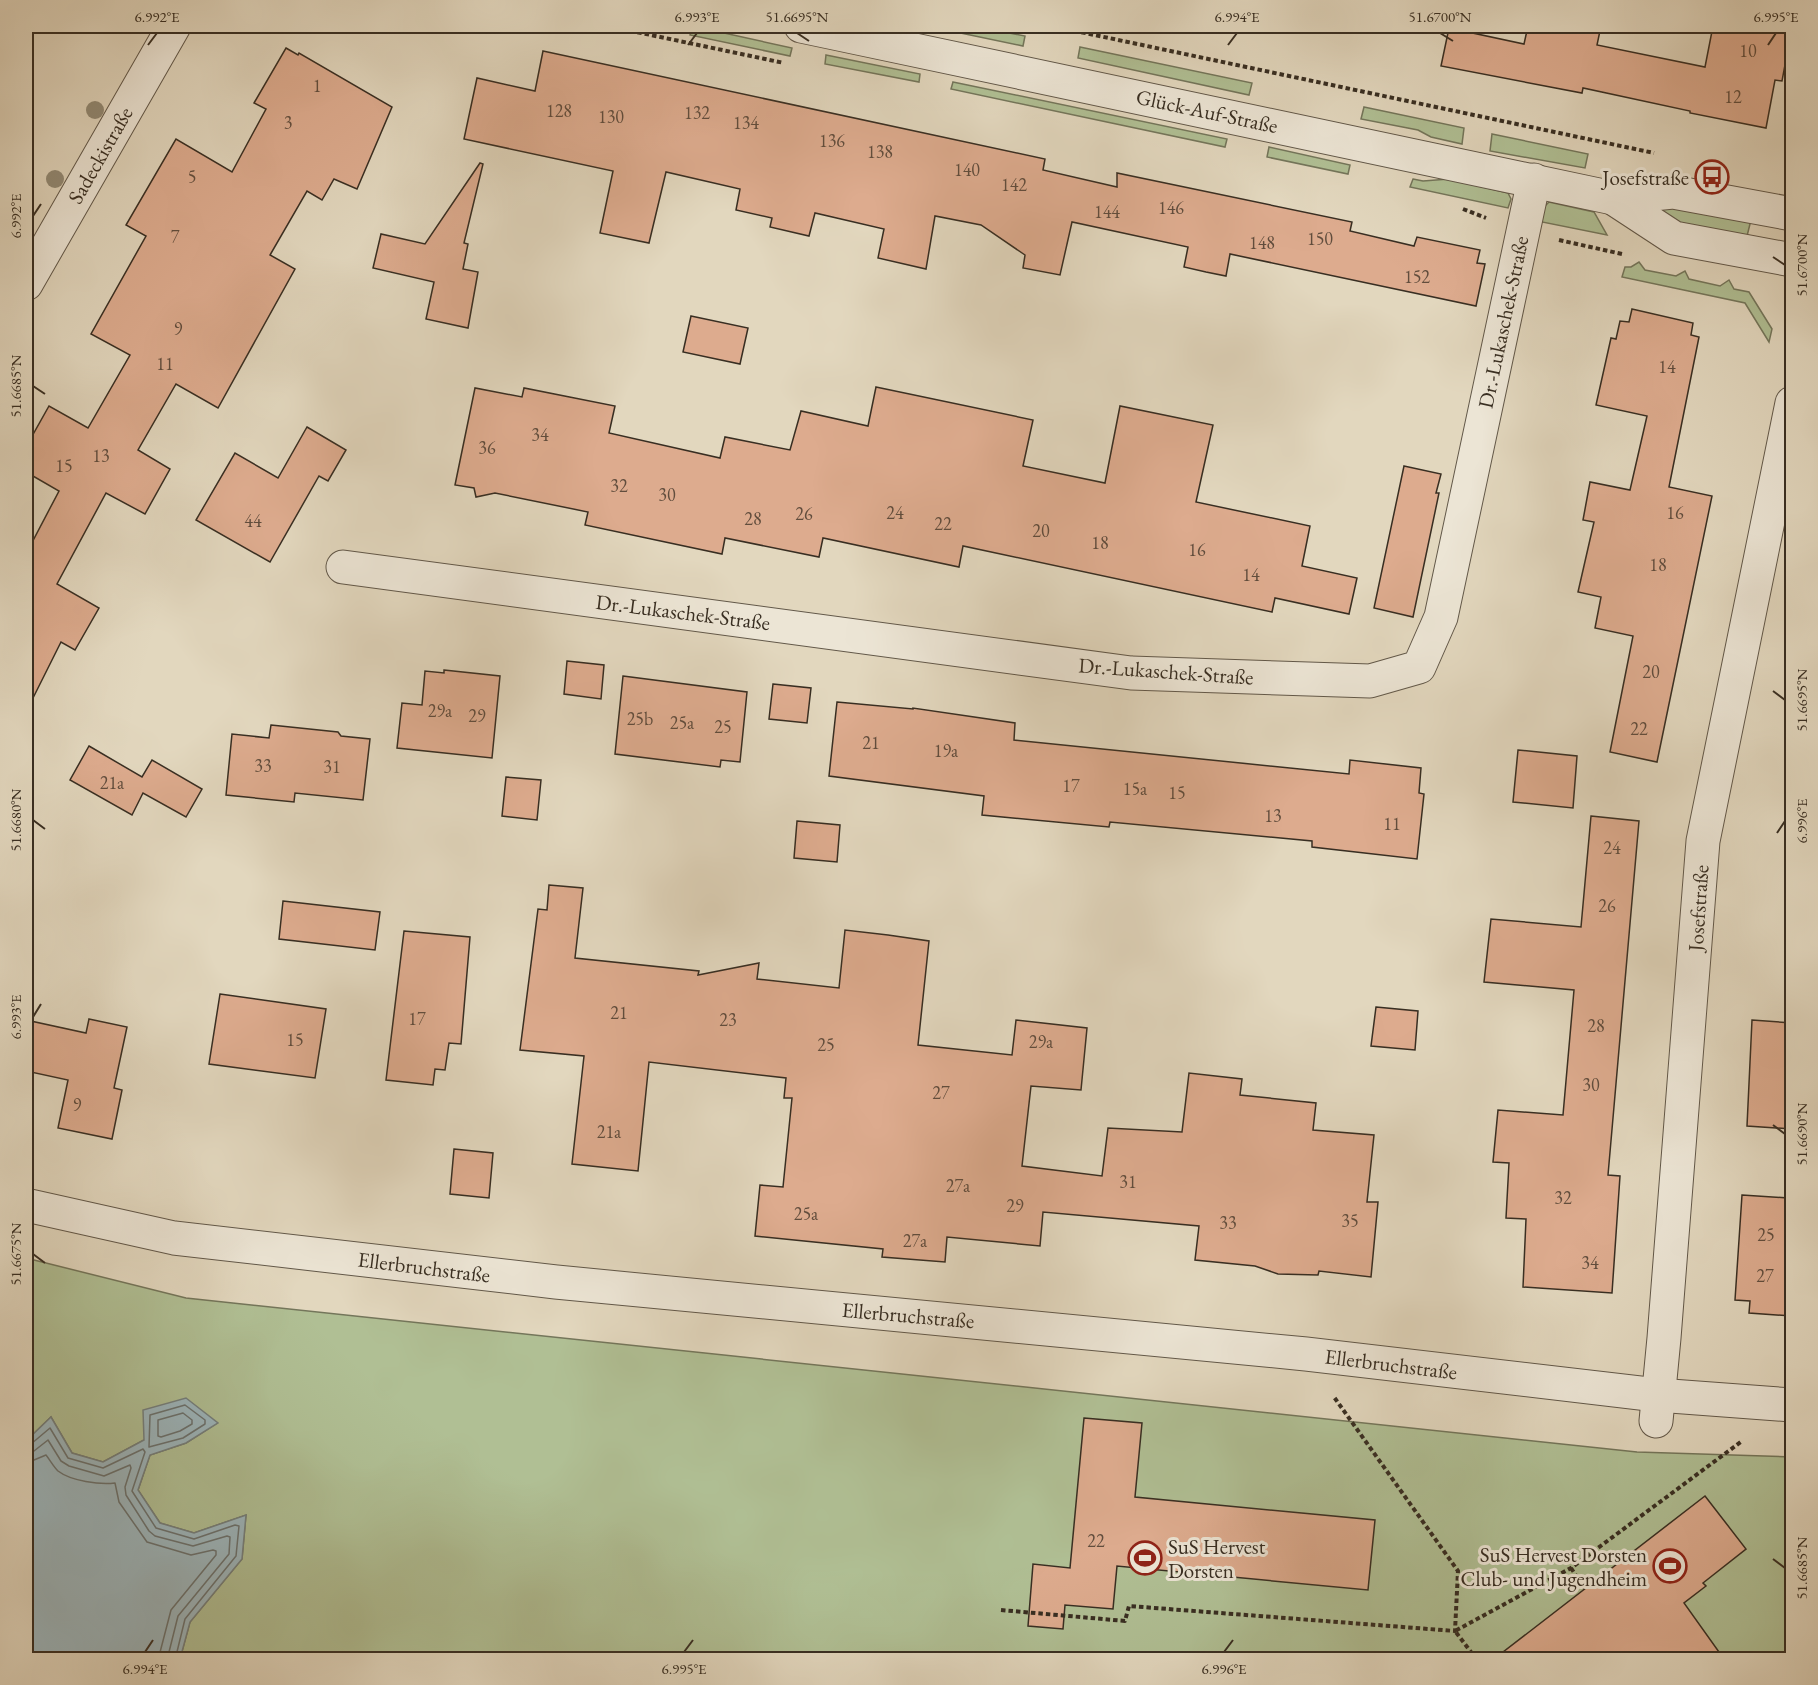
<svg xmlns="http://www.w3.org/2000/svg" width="1818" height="1685" viewBox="0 0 1818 1685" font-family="'EB Garamond',serif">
	<rect width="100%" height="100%" fill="#e2d7be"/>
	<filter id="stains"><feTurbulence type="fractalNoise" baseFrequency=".00333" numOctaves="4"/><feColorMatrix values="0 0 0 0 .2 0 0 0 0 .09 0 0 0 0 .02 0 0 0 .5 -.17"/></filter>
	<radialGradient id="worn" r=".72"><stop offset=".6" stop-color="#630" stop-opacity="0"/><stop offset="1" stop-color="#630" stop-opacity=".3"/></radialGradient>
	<g fill="#b0bf94" stroke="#74765b" stroke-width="1.5">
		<path d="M692 26 792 48 790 56 690 35Z"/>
		<path d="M927 26H974L1025 36 1023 46Z"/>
		<path d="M1080 47 1252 83 1249 95 1078 58Z"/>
		<path d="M826 55 920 74 919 82 825 64Z"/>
		<path d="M953 82 1227 139 1225 147 951 89Z"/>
		<path d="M1364 107 1464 128 1462 144 1431 137 1418 130 1361 119Z"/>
		<path d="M1492 134 1588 154 1585 168 1490 151Z"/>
		<path d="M1269 147 1350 165 1348 174 1267 157Z"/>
		<path d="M1413 179 1423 181 1449 179 1508 193 1511 199 1508 208 1410 187Z"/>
		<path d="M1549 202 1594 212 1607 235 1542 222V209Z"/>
		<path d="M1677 205 1751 220 1745 244 1660 218 1663 208Z"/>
		<path d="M1639 262 1645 270 1676 276 1685 271 1689 279 1720 286 1729 280 1734 289 1749 292 1772 329 1769 342 1745 303 1622 277 1625 267H1631Z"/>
		<path d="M26 1258 186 1298 1637 1452 1792 1457V1659H180L190 1622 242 1559 246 1515 194 1533 160 1523 138 1490 150 1455 186 1443 217 1423 144 1440 103 1462 72 1453 51 1417 26 1441Z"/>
	</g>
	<path fill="#9cb6bd" stroke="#74807f" stroke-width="1.5" d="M186 1398 218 1423 186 1443 150 1455 138 1490 160 1523 194 1533 246 1515 242 1559 190 1622 180 1659H26V1441L51 1417 72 1453 103 1462 144 1440 143 1410Z"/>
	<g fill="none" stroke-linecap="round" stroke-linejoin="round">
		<g stroke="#6a7270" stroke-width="1.5">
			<path d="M185 1405 205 1420V1424L183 1438 149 1447 150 1415Z"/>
			<path d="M183 1413 192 1420V1424L180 1431 161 1437 158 1436V1420Z"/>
			<path d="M26 1445 31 1444 50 1428 68 1458 103 1468 143 1449 145 1452 132 1491 156 1528 194 1539 235 1525 239 1526 236 1556 185 1619 175 1660"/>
			<path d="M26 1453 34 1451 48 1440 61 1461 69 1466 104 1476 130 1465 131 1468 125 1487 126 1495 149 1531 155 1536 193 1546 227 1536 230 1537 229 1554 178 1616 167 1660"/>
			<path d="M26 1462 34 1460 46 1455C50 1460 53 1466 58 1471 71 1481 100 1485 115 1483L119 1502 147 1542 191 1555 213 1550 216 1551V1555L171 1610 158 1660"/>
		</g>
	</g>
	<g fill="#ddab8e" stroke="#382e22" stroke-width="1.5">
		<path d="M1528 26H1601L1597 45 1705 67 1713 26H1751L1791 33 1782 81 1775 80 1766 128 1690 113V111L1583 88 1582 93 1441 66 1449 28 1524 44Z"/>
		<path d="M286 48 298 55 299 53 392 107 357 189 334 179 322 200 307 191 270 255 295 269 218 408 176 384 138 450 170 469 145 514 106 493 57 584 99 608 75 650 61 642 26 712V554L59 491 26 472V447L49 406 88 428 130 355 91 334 146 236 126 225 176 139 232 172 266 109 254 103Z"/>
		<path d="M543 51 1045 159 1043 170 1117 187V173L1352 222 1350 231 1414 246 1417 237 1480 250 1477 263 1485 264 1476 306 1230 254 1226 276 1206 272 1184 267 1188 247 1072 222 1060 275 1023 268 1025 255 981 225 935 216 926 269 878 258 884 229 815 213 809 236 770 227 772 218 736 210 740 189 666 172 649 243 600 233 613 171 464 139 477 78 535 91Z"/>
		<path d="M480 163 483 164 464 243 468 244 463 269 478 272 468 328 426 319 434 282 373 268 381 234 425 244Z"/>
		<path d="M1632 309 1693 323 1691 335 1699 337 1669 487 1712 496 1657 762 1610 752 1633 636 1595 628 1601 597 1578 592 1594 522 1583 520 1590 482 1630 490 1647 416 1596 405 1611 338 1616 339 1620 321 1629 322Z"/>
		<path d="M691 316 748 328 740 364 683 352Z"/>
		<path d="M876 387 1033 420 1023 466 1105 483 1120 406 1213 425 1196 502 1310 526 1302 566 1357 578 1349 614 1275 598 1272 612 963 546 959 567 823 538 819 557 725 538 722 554 585 525 588 512 495 493 476 497 474 488 455 485 475 388 522 397 524 388 615 406 609 433 720 458 725 437 790 450 801 411 868 426Z"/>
		<path d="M307 427 346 450 328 481 319 476 270 562 196 520 235 453 278 478Z"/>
		<path d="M1404 466 1441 474 1436 493H1439L1413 617 1374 608Z"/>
		<path d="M567 661 604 665 601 699 564 694Z"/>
		<path d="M444 670 500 676 492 758 397 748 402 703 422 705 425 671 444 673Z"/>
		<path d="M623 676 747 692 740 762 721 760 720 767 615 754Z"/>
		<path d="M773 684 811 688 807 723 769 719Z"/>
		<path d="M837 702 913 709V708L1015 723 1014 740 1349 774 1350 760 1421 768 1419 793 1424 794 1417 859 1312 847V841L1110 822 1109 827 982 815 984 796 829 776Z"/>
		<path d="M271 725 338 732 341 736 370 739 363 800 295 793 294 802 226 795 232 734 269 738Z"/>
		<path d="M89 746 142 777 152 760 202 789 186 817 143 793 132 815 70 780Z"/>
		<path d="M1518 750 1577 756 1573 808 1513 802Z"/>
		<path d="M506 777 541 780 537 820 502 816Z"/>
		<path d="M1591 816 1639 821 1608 1175 1620 1176 1612 1293 1523 1287 1526 1219 1506 1218 1509 1163 1493 1162 1498 1110 1563 1115 1574 990 1484 982 1491 919 1581 927Z"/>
		<path d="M797 821 840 825 837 862 794 858Z"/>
		<path d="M549 885 583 888 575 958 699 971 698 975 759 963 757 979 839 988 845 930 888 935 929 941 918 1045 1012 1055 1016 1020 1087 1028 1081 1090 1031 1086 1022 1166 1102 1176 1108 1128 1182 1132 1189 1073 1242 1079 1240 1095 1316 1103 1313 1130 1374 1135 1367 1202H1378L1371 1277 1319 1271 1318 1275 1278 1274 1255 1266 1195 1260 1199 1226 1043 1212 1040 1246 947 1237 945 1262 882 1257 883 1249 755 1236 760 1185 783 1187 792 1098H784L786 1078 649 1062 638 1171 572 1164 584 1056 520 1050 538 909 547 910Z"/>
		<path d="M283 901 380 912 375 950 279 939Z"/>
		<path d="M404 931 470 937 461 1044 449 1043 445 1070 435 1069 433 1085 386 1080Z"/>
		<path d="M220 994 326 1009 315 1078 209 1064Z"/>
		<path d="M1376 1007 1418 1011 1415 1050 1371 1046Z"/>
		<path d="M89 1019 127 1027 114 1088 122 1090 112 1139 58 1128 68 1080 26 1071V1020L86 1033Z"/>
		<path d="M1752 1020 1792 1023V1129L1747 1126Z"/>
		<path d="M454 1149 493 1153 489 1198 450 1194Z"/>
		<path d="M1742 1195 1788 1198 1787 1221H1792V1316L1749 1313 1750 1301 1735 1300Z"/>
		<path d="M1084 1418 1142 1423 1135 1497 1375 1520 1368 1590 1117 1566 1113 1609 1065 1605 1063 1629 1028 1626 1033 1564 1070 1568Z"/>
		<path d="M1705 1496 1746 1549 1703 1583 1706 1586 1684 1603 1724 1659H1494Z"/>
	</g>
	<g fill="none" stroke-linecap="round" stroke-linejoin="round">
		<defs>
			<g id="minor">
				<path d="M801 26 1613 198 1673 192 1792 214"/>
				<path d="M1613 198 1674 238 1792 260"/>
				<path d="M26 284 174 26"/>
				<path d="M343 567 1131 673 1370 681 1419 667 1441 617 1534 180"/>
				<path d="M26 1205 174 1238 556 1282 1306 1354 1657 1395 1792 1405"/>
				<path d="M1656 1421 1664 1338 1703 841 1792 403"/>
			</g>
		</defs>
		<use href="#minor" stroke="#625849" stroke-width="35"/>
		<g stroke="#382e22" stroke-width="4" stroke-dasharray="4.5 3" stroke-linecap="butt">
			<path d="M608 26 784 63"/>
			<path d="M1052 26 1654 153"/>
			<path d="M1463 209 1486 218"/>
			<path d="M1559 240 1622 254"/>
			<path d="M1571 1568 1585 1589"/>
			<path d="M1001 1610 1125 1621 1129 1606 1455 1631 1458 1571 1334 1397"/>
			<path d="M1477 1660 1455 1631 1571 1568 1742 1441"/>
		</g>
		<use href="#minor" stroke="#ece5d5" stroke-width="33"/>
	</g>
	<g fill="#928a75">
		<circle cx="95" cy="110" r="9"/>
		<circle cx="55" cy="179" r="9"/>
	</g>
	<path fill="none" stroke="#382e22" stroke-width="2" d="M797 33 809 41M1440 33 1453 41M148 45 157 33M688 45 697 33M1228 45 1237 33M1768 45 1776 33M33 216 41 204M1773 257 1785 265M33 386 45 394M1773 691 1785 700M33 820 45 829M1777 833 1785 821M33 1017 41 1004M1773 1125 1785 1134M33 1254 45 1263M1773 1559 1785 1568M145 1652 153 1640M684 1652 693 1640M1224 1652 1233 1640"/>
	<defs>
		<symbol id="bus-ring" viewBox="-11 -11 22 22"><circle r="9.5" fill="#ece5d5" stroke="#8f2418" stroke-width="1.5"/><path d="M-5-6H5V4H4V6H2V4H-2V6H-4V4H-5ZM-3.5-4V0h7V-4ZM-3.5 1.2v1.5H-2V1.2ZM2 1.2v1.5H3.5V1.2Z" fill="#8f2418"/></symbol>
		<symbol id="stadium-ring" viewBox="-11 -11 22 22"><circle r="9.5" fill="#ece5d5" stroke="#8f2418" stroke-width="1.5"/><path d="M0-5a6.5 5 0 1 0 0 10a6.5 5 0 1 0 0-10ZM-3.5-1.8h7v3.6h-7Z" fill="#8f2418"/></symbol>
	</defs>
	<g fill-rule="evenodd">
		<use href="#bus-ring" x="1693" y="158" width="38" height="38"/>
		<use href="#stadium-ring" x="1126" y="1539" width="38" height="38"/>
		<use href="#stadium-ring" x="1651" y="1547" width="38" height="38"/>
	</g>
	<g text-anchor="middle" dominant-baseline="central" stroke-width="6" stroke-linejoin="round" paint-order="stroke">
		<g font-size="18" fill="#614d3d">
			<text x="1748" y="50">10</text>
			<text x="317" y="85">1</text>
			<text x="1733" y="96">12</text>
			<text x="559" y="110">128</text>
			<text x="697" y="112">132</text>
			<text x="611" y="116">130</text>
			<text x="288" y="122">3</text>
			<text x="746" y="122">134</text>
			<text x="832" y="140">136</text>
			<text x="880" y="151">138</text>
			<text x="967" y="169">140</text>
			<text x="192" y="176">5</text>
			<text x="1014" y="184">142</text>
			<text x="1171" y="207">146</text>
			<text x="1107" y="211">144</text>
			<text x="175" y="236">7</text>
			<text x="1320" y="238">150</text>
			<text x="1262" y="242">148</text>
			<text x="1417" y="276">152</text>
			<text x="178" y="328">9</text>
			<text x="165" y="363">11</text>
			<text x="1667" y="366">14</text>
			<text x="540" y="434">34</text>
			<text x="487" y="447">36</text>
			<text x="101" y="455">13</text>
			<text x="64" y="465">15</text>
			<text x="619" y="485">32</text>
			<text x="667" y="494">30</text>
			<text x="895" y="512">24</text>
			<text x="1675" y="512">16</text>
			<text x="804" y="513">26</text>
			<text x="753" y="518">28</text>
			<text x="253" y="520">44</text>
			<text x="943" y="523">22</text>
			<text x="1041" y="530">20</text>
			<text x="1100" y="542">18</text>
			<text x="1197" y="549">16</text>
			<text x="1658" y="564">18</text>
			<text x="1251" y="574">14</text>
			<text x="1651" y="671">20</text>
			<text x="440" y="710">29a</text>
			<text x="477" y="715">29</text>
			<text x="640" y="718">25b</text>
			<text x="682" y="722">25a</text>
			<text x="723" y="726">25</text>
			<text x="1639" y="728">22</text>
			<text x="871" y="742">21</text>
			<text x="946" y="750">19a</text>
			<text x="263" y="765">33</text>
			<text x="332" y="766">31</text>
			<text x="112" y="782">21a</text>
			<text x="1071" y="785">17</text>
			<text x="1135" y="788">15a</text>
			<text x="1177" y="792">15</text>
			<text x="1273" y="815">13</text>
			<text x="1392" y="823">11</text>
			<text x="1612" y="847">24</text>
			<text x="1607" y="905">26</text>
			<text x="619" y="1012">21</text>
			<text x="417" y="1018">17</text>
			<text x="728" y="1019">23</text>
			<text x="1596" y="1025">28</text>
			<text x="295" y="1039">15</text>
			<text x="1041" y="1041">29a</text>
			<text x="826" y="1044">25</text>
			<text x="1591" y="1084">30</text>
			<text x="941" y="1092">27</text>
			<text x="77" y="1104">9</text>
			<text x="609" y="1131">21a</text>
			<text x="1128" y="1181">31</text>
			<text x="958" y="1185">27a</text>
			<text x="1563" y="1197">32</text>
			<text x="1015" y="1205">29</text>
			<text x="806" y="1213">25a</text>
			<text x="1350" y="1220">35</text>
			<text x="1228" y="1222">33</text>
			<text x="1766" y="1234">25</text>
			<text x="915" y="1240">27a</text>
			<text x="1590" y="1262">34</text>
			<text x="1765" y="1275">27</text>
			<text x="1096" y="1540">22</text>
		</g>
		<g font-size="21" fill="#382e22" stroke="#ece5d5">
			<text transform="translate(1207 111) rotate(12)">Glück-Auf-Straße</text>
			<text transform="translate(100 155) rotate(-60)">Sadeckistraße</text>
			<text transform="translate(1503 322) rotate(-78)">Dr.-Lukaschek-Straße</text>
			<text transform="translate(683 612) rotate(7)">Dr.-Lukaschek-Straße</text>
			<text transform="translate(1166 671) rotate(4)">Dr.-Lukaschek-Straße</text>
			<text transform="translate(1698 908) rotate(-86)">Josefstraße</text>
			<text transform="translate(424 1267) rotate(7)">Ellerbruchstraße</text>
			<text transform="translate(908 1315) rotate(5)">Ellerbruchstraße</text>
			<text transform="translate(1391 1364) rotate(7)">Ellerbruchstraße</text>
		</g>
		<g font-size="21" fill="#382e22" stroke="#ece5d5" text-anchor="end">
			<text x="1689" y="177">Josefstraße</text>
			<text x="1168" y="1546" text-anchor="start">SuS Hervest<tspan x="1168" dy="24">Dorsten</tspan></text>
			<text x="1647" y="1554">SuS Hervest Dorsten<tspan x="1647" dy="24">Club- und Jugendheim</tspan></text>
		</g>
	</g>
	<rect width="1818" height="1685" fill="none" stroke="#e2d7be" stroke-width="66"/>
	<rect x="33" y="33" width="1752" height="1619" fill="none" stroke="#382e22" stroke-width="2"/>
	<g font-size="15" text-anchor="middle" fill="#382e22">
		<text x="157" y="22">6.992°E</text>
		<text x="697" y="22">6.993°E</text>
		<text x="797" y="22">51.6695°N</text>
		<text x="1237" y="22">6.994°E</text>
		<text x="1440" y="22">51.6700°N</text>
		<text x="1776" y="22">6.995°E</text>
		<text transform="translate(16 216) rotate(-90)" y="5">6.992°E</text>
		<text transform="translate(1802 265) rotate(-90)" y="5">51.6700°N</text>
		<text transform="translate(16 386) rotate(-90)" y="5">51.6685°N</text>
		<text transform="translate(1802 700) rotate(-90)" y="5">51.6695°N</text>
		<text transform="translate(16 820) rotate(-90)" y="5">51.6680°N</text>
		<text transform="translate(1802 821) rotate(-90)" y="5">6.996°E</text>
		<text transform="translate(16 1017) rotate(-90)" y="5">6.993°E</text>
		<text transform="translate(1802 1134) rotate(-90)" y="5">51.6690°N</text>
		<text transform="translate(16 1254) rotate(-90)" y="5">51.6675°N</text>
		<text transform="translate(1802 1568) rotate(-90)" y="5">51.6685°N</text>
		<text x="145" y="1674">6.994°E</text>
		<text x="684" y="1674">6.995°E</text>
		<text x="1224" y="1674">6.996°E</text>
	</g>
	<rect width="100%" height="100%" filter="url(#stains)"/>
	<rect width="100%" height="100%" fill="url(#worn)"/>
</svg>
